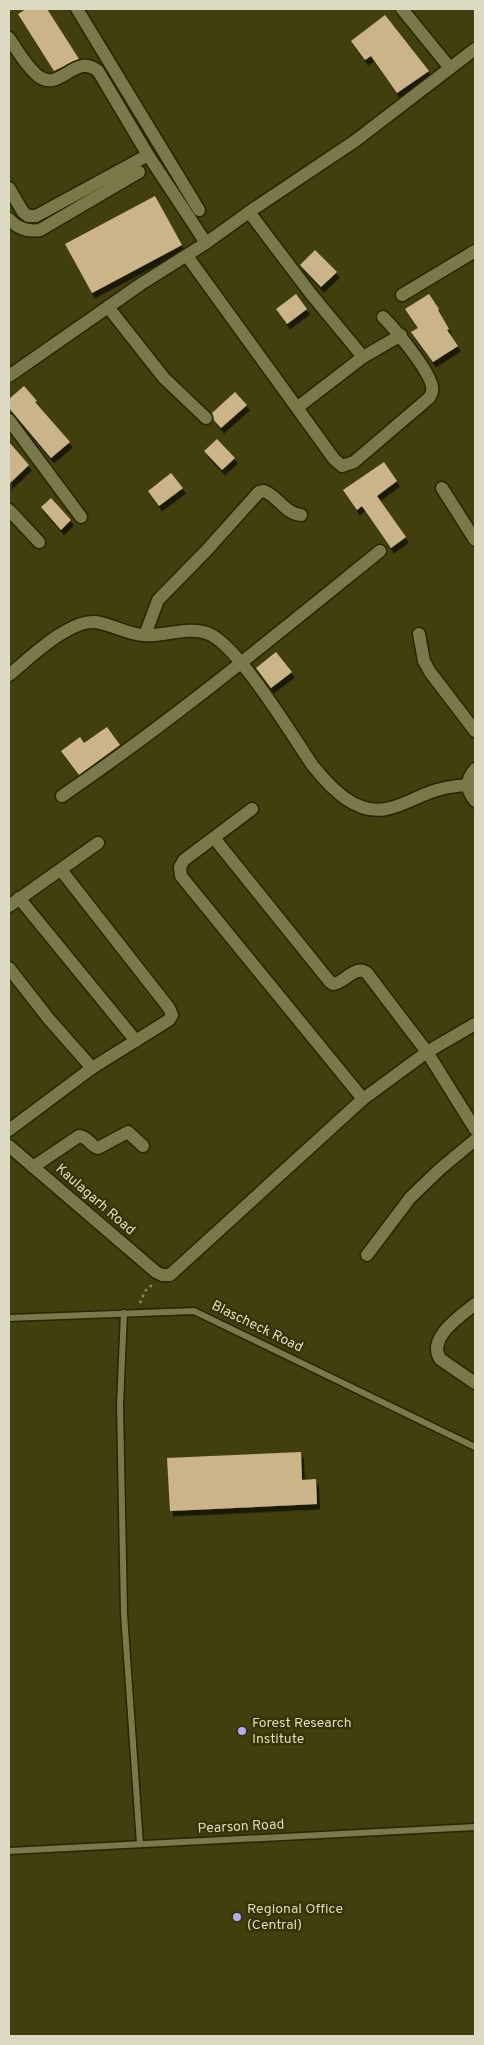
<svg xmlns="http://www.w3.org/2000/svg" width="484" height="2045" viewBox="0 0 484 2045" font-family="Overpass,sans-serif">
	<defs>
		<filter id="shadow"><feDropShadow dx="3" dy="5.5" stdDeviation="0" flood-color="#0009"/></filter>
	</defs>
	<rect width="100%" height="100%" fill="#423f0f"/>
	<g fill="#cbb588" filter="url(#shadow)">
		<path d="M26 9H47L79 59 54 71 18 14Z"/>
		<path d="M385 15 429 71 397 93 371 56 365 60 351 41Z"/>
		<path d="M155 196 182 245 92 293 65 244Z"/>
		<path d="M315 250 337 272 321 287 300 265Z"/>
		<path d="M296 294 307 309 287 324 276 309Z"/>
		<path d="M429 294 439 309 438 310 449 329 447 330 458 346 433 362 411 332 418 328 405 309Z"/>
		<path d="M24 386 37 401 35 402 70 442 51 458 9 408V399Z"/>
		<path d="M235 392 247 405 221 428 214 420 212 413Z"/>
		<path d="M217 439 235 458 222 470 204 451Z"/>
		<path d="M9 442 29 465 9 484Z"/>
		<path d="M384 462 397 481 377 496 406 537 391 548 362 506 357 510 343 490Z"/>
		<path d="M171 473 183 488 159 506 148 491Z"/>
		<path d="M51 498 71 520 61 530 41 507Z"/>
		<path d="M276 652 292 672 271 688 256 668Z"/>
		<path d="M107 727 120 745 79 775 61 751 80 737 84 743Z"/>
		<path d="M301 1452 302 1480 316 1479 317 1504 170 1511 167 1458Z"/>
	</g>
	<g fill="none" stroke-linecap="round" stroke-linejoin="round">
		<defs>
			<g id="service">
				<path d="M124 1313 120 1405 124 1614 140 1844"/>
				<path d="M9 1318 194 1311 475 1447"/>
				<path d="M9 1851 475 1827"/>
			</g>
			<g id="minor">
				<path d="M77 9 199 210"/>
				<path d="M402 9 450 68"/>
				<path d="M9 38C17 50 26 66 38 76 60 93 75 52 98 71L148 155 206 243"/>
				<path d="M9 188 23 212 28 216H36L148 155"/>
				<path d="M249 212 311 294 363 357"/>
				<path d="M9 219C17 228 27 232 40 230L139 172"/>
				<path d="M187 256 334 459 342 466 354 462 429 398C431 395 433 391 432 387 430 371 395 329 383 317"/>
				<path d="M402 295 475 251"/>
				<path d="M108 307 164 378 206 418"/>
				<path d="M9 376 141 284 206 243 249 212 355 141 475 49"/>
				<path d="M298 407 363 357 401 335"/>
				<path d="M9 420 81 517"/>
				<path d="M442 488 475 540"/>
				<path d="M9 510 39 542"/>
				<path d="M419 634 424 661 430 672 475 731"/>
				<path d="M145 635 158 600 206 551 259 492 264 491C279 497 284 513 301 515"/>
				<path d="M9 675C29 659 68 620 95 622 112 624 126 634 143 635 163 637 187 626 207 633 237 643 293 737 313 766 330 787 355 815 386 809 404 806 419 795 437 790 446 787 457 786 467 785"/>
				<path d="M475 769C465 781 466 789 475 801"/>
				<path d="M62 796C173 720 276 635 380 551"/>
				<path d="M252 809 184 860 180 867 181 876 363 1099"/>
				<path d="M214 838 330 982 333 984C345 983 355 964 367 973L427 1052 475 1129"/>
				<path d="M19 898 136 1041"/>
				<path d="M9 906 98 843"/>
				<path d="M9 968 48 1018 92 1068"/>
				<path d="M9 1130 92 1068 169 1020 172 1015 169 1008 61 870"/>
				<path d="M9 1146 156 1272 162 1275H170L363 1099 427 1052 475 1024"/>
				<path d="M33 1167 79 1136C89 1137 90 1146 98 1148L128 1132 143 1146"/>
				<path d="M367 1255 410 1198 440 1169 475 1140"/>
				<path d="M475 1304C461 1316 427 1337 440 1359L475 1383"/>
			</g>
		</defs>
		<use href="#service" stroke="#282502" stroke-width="9"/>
		<use href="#minor" stroke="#282502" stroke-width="15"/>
		<path stroke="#908e6a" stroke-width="2.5" stroke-dasharray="2.5 4" stroke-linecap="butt" d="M140 1303 145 1291 152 1285"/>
		<use href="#service" stroke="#7b7849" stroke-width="6"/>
		<use href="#minor" stroke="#7b7849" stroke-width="12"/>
	</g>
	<g fill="#b0aefa" stroke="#383402" stroke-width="2">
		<circle cx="242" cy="1731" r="5"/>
		<circle cx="237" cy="1917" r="5"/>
	</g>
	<g text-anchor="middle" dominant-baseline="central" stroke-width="5" stroke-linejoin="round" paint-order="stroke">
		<g font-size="14" fill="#dcdbc2" stroke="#383402">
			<text transform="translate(95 1200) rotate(41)">Kaulagarh Road</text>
			<text transform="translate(257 1327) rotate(26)">Blascheck Road</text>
			<text transform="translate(241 1827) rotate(-3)">Pearson Road</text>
		</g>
		<g font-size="14" fill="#dcdbc2" stroke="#383402" text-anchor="start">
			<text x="252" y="1723">Forest Research<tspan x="252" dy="16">Institute</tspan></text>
			<text x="247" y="1909">Regional Office<tspan x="247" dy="16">(Central)</tspan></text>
		</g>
	</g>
	<rect width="484" height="2045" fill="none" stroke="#dcdbc2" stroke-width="20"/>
</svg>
